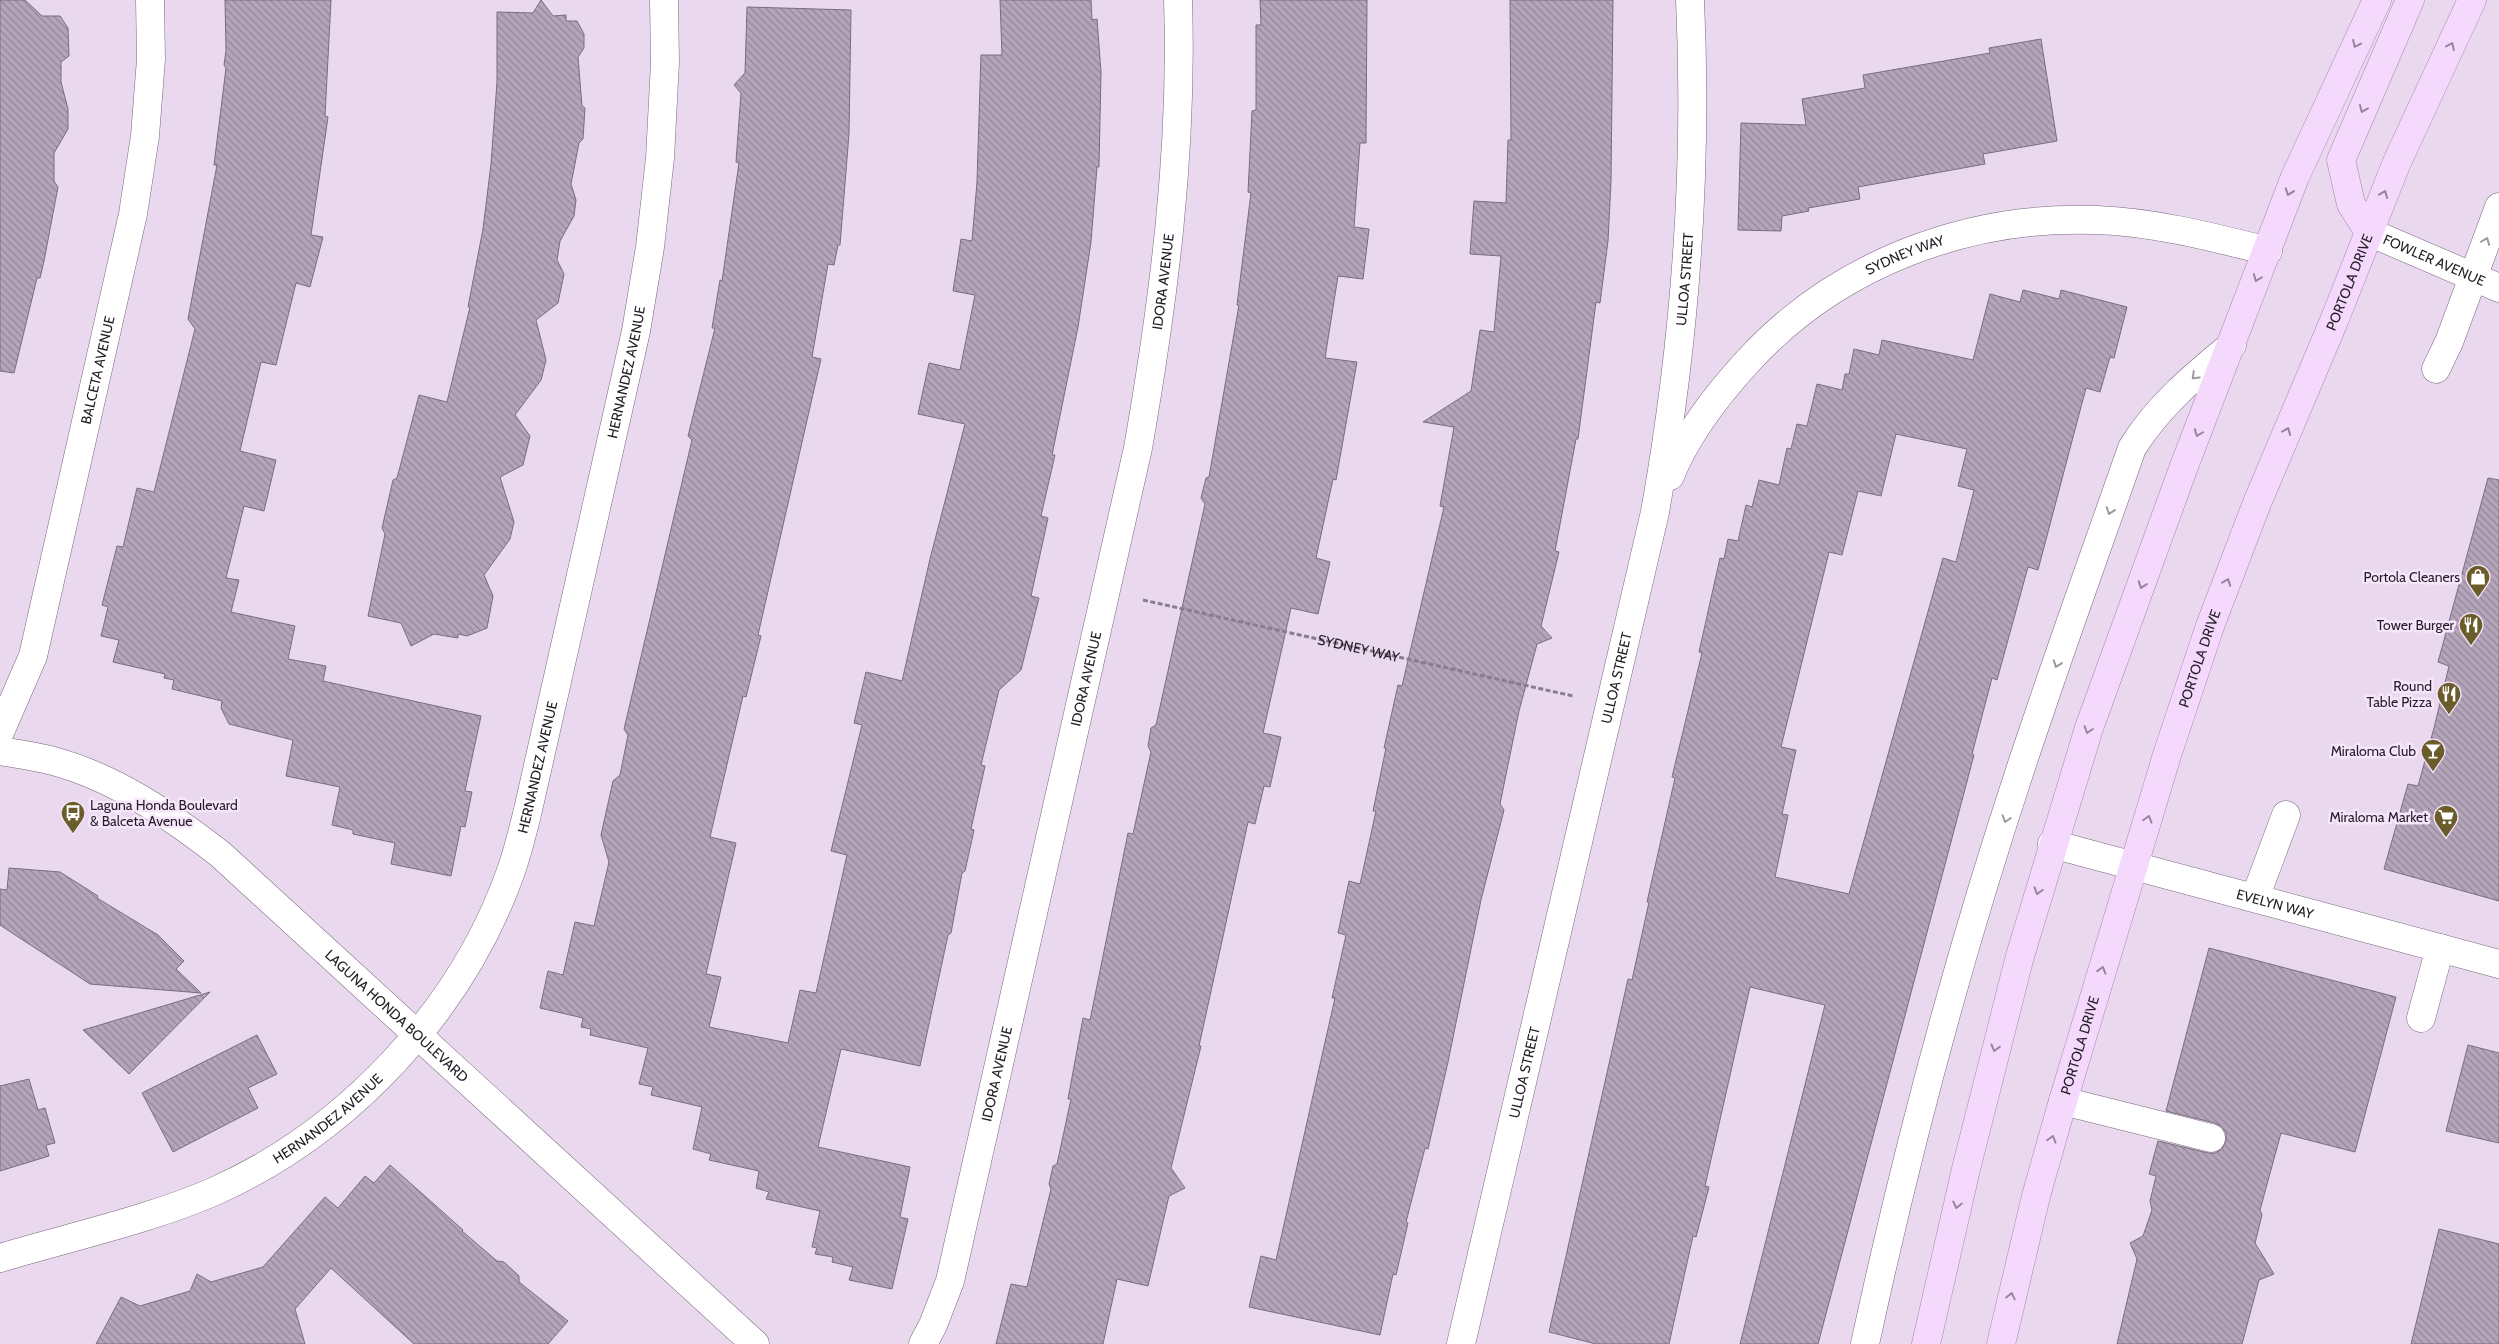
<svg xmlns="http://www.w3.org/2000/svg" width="2499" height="1344" viewBox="0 0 2499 1344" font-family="Cabin,sans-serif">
	<defs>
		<pattern id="building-back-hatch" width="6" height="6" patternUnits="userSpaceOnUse" patternTransform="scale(1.25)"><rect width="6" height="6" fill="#b5a5ba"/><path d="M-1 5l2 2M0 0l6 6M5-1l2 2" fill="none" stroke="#938697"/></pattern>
	</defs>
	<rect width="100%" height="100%" fill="#ead8ef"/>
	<g fill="url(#building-back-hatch)" stroke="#7b6c80" fill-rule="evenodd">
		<path d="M0 0H25L42 16H60L68 28 69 56 61 62V82L68 109V129L54 153V181L58 187 44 261 40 278H37L14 373 0 371Z"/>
		<path d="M225 0H331L325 116 328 117 311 235 323 237 310 287 296 283 276 365 261 362 240 451 276 460 264 511 244 506 226 578 239 580 231 612 295 626 288 659 326 666 323 681 481 716 465 791 472 792 465 827 461 826 451 876 391 864 395 843 353 834V830L332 825 340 787 286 776 293 740 229 724 221 708 222 701 172 689 174 680 164 678 165 674 113 662 119 640 101 636 108 607 102 605 117 546 123 547 137 488 154 492 195 329 188 319 217 165H214L226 68 224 65 226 50Z"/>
		<path d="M541 0 553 16 566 15V21H577L584 34V48L578 57 582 106 585 108 583 139 579 143 571 184 576 200 574 216 560 241 557 260 564 274 558 303 536 320 546 360 541 380 515 415 530 436 523 465 500 477 514 522 510 539 484 575 493 596 487 628 467 636 458 634V638L434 634 411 646 401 623 368 616 385 534 382 528 393 480 397 478 419 395 447 402 470 307H468L483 229 491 164 497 82V12L533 13Z"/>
		<path d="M1000 0H1091L1092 20 1097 19 1101 72 1099 167H1097L1091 242 1078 327 1052 455H1055L1041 516 1048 518 1031 596 1039 598 1021 670 999 690 981 765 985 766 971 829 974 830 965 871 962 873 951 933 948 935 920 1066 841 1049 818 1147 910 1167 900 1217 908 1219 892 1289 849 1280 853 1267 832 1262 833 1257 815 1254 817 1248 812 1247 820 1211 766 1199 769 1192 756 1188 759 1171 709 1160 711 1154 693 1149 702 1107 651 1095 653 1087 639 1084 648 1048 590 1035 591 1029 581 1027 583 1018 540 1008 548 971 563 975 575 922 594 926 609 862 601 835 613 781 620 775 628 735 624 729 692 440 688 436 715 328H712L720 280 722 281 739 163 736 162 741 93 734 85 745 73 747 7 851 10 849 134 840 245H838L834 265 828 264 812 357 821 359 758 635 761 636 746 697 743 696 710 837 736 843 706 974 721 977 709 1027 788 1043 800 990 816 993 847 855 831 851 862 725 854 723 866 672 902 681 930 559 965 424 918 414 929 363 960 370 975 295 953 291 961 239 972 241 977 182 981 55H1002Z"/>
		<path d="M1260 0H1367L1366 143H1360L1354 227 1369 229 1363 279 1338 276 1325 358 1357 362 1336 480 1333 479 1316 558 1330 562 1318 614 1291 608 1263 733 1281 737 1270 787 1264 786 1255 824 1248 822 1208 1005 1199 1046H1201L1171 1168 1185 1188 1169 1196 1148 1286 1117 1279 1103 1344H996L1011 1284 1027 1287 1051 1189 1049 1184 1053 1166 1057 1164 1071 1099H1068L1083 1018 1090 1020 1128 833 1133 834 1151 752 1148 746 1151 728 1156 725 1205 504 1201 498 1206 478 1209 477 1239 305H1237L1251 193 1248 192 1252 111 1256 110V25H1261Z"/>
		<path d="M1510 0H1613L1611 182 1608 241 1600 303 1596 302 1578 439H1576L1555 551 1559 552 1541 626 1552 638 1537 644 1519 711 1500 804 1504 810 1481 900 1448 1062 1428 1149 1425 1148 1406 1222 1408 1223 1396 1275 1393 1274 1380 1335 1249 1307 1261 1256 1276 1260 1335 998H1332L1346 935 1338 933 1349 881 1360 884 1376 811H1373L1386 748H1384L1398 685 1402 686 1444 507 1440 506 1454 427 1423 422 1471 391 1480 330 1494 332 1501 256 1470 254 1474 201 1506 203 1508 140H1511Z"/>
		<path d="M2041 39 2057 141 1983 154 1985 164 1858 187 1860 199 1808 208 1809 211 1782 216 1781 231 1738 230 1741 123 1806 125 1802 99 1865 88 1863 75 1990 53 1989 48Z"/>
		<path d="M2023 290 2059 299 2061 290 2127 307 2114 358 2110 357 2100 392 2086 388 2038 570 2028 567 1997 680 1992 678 1972 754 1974 755 1818 1344H1740L1825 1005 1750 987 1705 1186 1709 1187 1696 1237 1693 1236 1669 1344H1596L1549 1332 1628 979 1632 980 1649 902H1647L1675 778 1672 777 1702 653 1699 652 1720 558 1724 559 1728 539 1738 541 1746 505 1752 507 1759 480 1779 485 1787 448 1791 449 1797 424 1807 426 1817 384 1842 390 1845 374H1849L1854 349 1879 355 1882 340 1973 360 1990 294 2020 302ZM1896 434 1967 449 1958 486 1974 490 1956 562 1943 558 1849 894 1775 877 1788 815 1782 814 1796 750 1781 747 1829 552 1842 555 1858 491 1881 496Z"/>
		<path d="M2488 478 2499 480V901L2384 869 2408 784 2418 786 2434 728 2449 666 2438 662Z"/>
		<path d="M9 868 60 872 98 896 97 898 158 935 184 961 176 969 201 993 90 984 0 925V889L7 890Z"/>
		<path d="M2209 948 2396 997 2355 1152 2281 1133 2260 1210 2262 1215 2255 1243 2274 1274 2259 1280 2242 1344H2117L2137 1259 2130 1243 2143 1236 2152 1210 2150 1201 2156 1176 2149 1174 2158 1141 2208 1153H2215L2222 1149 2226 1141V1133L2222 1127 2215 1123 2166 1111Z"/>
		<path d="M210 992 129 1074 83 1030Z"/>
		<path d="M257 1035 277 1074 248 1088 258 1108 173 1152 142 1093Z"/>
		<path d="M2468 1045 2499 1053V1143L2446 1131Z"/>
		<path d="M29 1079 38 1110 45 1108 55 1143 46 1145 49 1156 0 1171V1086Z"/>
		<path d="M390 1165 463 1230 462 1231 497 1261 504 1262 519 1276V1282L568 1321 548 1344H414L331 1268 295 1309 305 1344H96L121 1297 140 1306 190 1291 197 1274 211 1282 263 1267 325 1197 338 1208 365 1176 374 1183Z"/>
		<path d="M2439 1229 2499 1244V1344H2411Z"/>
	</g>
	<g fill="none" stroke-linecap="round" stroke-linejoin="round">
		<defs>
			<g id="minor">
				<path id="s2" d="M2369 232 2499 288"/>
				<path d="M2436 369 2449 342 2499 207"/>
				<path id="s3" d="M1670 476C1687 433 1717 395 1748 361 1837 264 1967 215 2097 220 2154 222 2212 237 2268 251"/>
				<path id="s4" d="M0 732 33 656 133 214 145 136 151 59 150 0"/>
				<path id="s5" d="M0 751C18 754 36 756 53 761 114 777 171 816 220 854L755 1344"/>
				<path id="s6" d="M2052 844 2499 964"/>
				<path d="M2255 898 2286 815"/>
				<path d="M2421 1018 2440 948"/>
				<path d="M2063 1101 2211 1138"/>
				<path id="s7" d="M0 1258C70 1237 145 1221 213 1192 348 1132 462 1010 511 871 518 851 523 830 528 810L636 331 650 247 660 158 665 62 664 0"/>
				<path id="s8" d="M923 1344 933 1325 950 1281 1138 448C1164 299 1183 151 1178 0"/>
				<path id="s9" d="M1461 1344 1655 512C1685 343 1698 171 1690 0"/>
				<path d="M1865 1344C1911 1131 1968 920 2039 714 2069 625 2101 537 2132 448 2158 406 2194 376 2232 345"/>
			</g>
			<g id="major">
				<path d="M2369 232 2351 204 2341 160 2410 0"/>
				<path d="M1926 1344 1966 1169 2020 956 2089 728 2183 469 2295 177 2377 0"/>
				<path id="s10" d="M2001 1344 2036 1196 2063 1101 2167 755 2210 626 2257 503 2334 321 2397 162 2472 0"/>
			</g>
		</defs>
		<use href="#minor" stroke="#78687d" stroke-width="29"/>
		<use href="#major" stroke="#a686b0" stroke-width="29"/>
		<path stroke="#897d8d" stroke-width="3" stroke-dasharray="5 2.5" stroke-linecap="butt" id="s1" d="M1143 600 1573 696"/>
		<use href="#minor" stroke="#fff" stroke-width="28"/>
		<use href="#major" stroke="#f4d9fd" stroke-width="28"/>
	</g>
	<defs><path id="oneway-chevron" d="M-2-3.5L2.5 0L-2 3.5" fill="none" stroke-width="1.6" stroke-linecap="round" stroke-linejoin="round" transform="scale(1.25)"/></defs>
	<g stroke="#96849c">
		<use href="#oneway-chevron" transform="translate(2356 44) rotate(115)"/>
		<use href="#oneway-chevron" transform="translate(2451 46) rotate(-65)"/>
		<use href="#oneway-chevron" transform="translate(2363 109) rotate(113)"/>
		<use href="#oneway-chevron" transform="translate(2289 192) rotate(110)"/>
		<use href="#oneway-chevron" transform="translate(2384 194) rotate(-68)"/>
		<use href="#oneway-chevron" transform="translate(2257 278) rotate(111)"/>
		<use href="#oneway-chevron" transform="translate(2287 431) rotate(-67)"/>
		<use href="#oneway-chevron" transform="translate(2198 433) rotate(111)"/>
		<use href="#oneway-chevron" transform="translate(2227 582) rotate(-69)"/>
		<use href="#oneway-chevron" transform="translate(2142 585) rotate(110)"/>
		<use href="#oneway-chevron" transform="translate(2088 730) rotate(108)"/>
		<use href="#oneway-chevron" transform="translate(2148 819) rotate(-74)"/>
		<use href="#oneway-chevron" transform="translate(2038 891) rotate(106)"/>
		<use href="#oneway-chevron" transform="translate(2102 970) rotate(-73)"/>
		<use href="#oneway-chevron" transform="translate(1995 1048) rotate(105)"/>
		<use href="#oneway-chevron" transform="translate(2052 1139) rotate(-74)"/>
		<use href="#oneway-chevron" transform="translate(1957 1205) rotate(103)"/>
		<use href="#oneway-chevron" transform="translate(2011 1296) rotate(-77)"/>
	</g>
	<g stroke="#9c999d">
		<use href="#oneway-chevron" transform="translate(2486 241) rotate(-69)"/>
		<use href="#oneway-chevron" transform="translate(2195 376) rotate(136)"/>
		<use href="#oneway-chevron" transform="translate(2110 511) rotate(109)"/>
		<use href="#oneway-chevron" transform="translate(2057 664) rotate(110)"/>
		<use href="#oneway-chevron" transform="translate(2006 819) rotate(108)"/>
	</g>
	<defs>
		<symbol id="shop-pin" viewBox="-11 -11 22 30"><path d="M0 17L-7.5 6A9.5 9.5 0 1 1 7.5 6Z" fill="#6b5d2b" stroke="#f7e5fc"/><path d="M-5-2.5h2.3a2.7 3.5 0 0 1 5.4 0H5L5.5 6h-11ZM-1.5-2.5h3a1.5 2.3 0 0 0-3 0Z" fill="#fff"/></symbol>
		<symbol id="restaurant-pin" viewBox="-11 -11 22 30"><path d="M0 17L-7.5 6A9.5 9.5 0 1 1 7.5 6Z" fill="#6b5d2b" stroke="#f7e5fc"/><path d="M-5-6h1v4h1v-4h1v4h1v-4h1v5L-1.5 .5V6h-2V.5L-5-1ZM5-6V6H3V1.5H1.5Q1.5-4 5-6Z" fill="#fff"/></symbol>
		<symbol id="bar-pin" viewBox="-11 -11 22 30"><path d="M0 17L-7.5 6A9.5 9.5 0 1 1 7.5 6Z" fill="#6b5d2b" stroke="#f7e5fc"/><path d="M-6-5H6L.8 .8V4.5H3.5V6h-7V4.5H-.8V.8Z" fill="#fff"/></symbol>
		<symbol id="bus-pin" viewBox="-11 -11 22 30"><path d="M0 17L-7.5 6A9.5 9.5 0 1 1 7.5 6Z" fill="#6b5d2b" stroke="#f7e5fc"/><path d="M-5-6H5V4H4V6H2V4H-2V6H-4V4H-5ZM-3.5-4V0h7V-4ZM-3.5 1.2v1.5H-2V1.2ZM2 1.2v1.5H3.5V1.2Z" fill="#fff"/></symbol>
		<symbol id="supermarket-pin" viewBox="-11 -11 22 30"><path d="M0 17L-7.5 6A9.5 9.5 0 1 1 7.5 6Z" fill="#6b5d2b" stroke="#f7e5fc"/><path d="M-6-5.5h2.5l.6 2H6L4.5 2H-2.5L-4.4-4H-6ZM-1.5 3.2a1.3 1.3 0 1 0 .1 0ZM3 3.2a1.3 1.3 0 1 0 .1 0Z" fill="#fff"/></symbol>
	</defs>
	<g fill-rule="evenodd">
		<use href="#shop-pin" x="2464" y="563" width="28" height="38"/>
		<use href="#restaurant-pin" x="2457" y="611" width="28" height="38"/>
		<use href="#restaurant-pin" x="2435" y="680" width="28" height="38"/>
		<use href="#bar-pin" x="2419" y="737" width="28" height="38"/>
		<use href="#bus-pin" x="59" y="799" width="28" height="38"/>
		<use href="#supermarket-pin" x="2432" y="803" width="28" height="38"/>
	</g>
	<g text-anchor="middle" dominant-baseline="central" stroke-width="5" stroke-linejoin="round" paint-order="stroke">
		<g font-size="14" fill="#231d25" stroke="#f7e5fc">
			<text stroke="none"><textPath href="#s3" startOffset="331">SYDNEY WAY</textPath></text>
			<text stroke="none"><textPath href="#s2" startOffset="71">FOWLER AVENUE</textPath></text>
			<text stroke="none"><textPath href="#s9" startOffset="1089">ULLOA STREET</textPath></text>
			<text stroke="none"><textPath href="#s8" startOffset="1091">IDORA AVENUE</textPath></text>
			<text stroke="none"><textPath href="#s10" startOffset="1119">PORTOLA DRIVE</textPath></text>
			<text stroke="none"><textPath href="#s4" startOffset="376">BALCETA AVENUE</textPath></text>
			<text stroke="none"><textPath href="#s7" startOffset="1185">HERNANDEZ AVENUE</textPath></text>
			<text stroke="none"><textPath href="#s1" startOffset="221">SYDNEY WAY</textPath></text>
			<text stroke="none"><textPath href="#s10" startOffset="714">PORTOLA DRIVE</textPath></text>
			<text stroke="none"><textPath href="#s8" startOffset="686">IDORA AVENUE</textPath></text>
			<text stroke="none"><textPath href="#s9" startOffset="684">ULLOA STREET</textPath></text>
			<text stroke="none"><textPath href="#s7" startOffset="780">HERNANDEZ AVENUE</textPath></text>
			<text stroke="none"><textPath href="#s6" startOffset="231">EVELYN WAY</textPath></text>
			<text stroke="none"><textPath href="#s5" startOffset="486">LAGUNA HONDA BOULEVARD</textPath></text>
			<text stroke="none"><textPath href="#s10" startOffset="309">PORTOLA DRIVE</textPath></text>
			<text stroke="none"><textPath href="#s9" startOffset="279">ULLOA STREET</textPath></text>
			<text stroke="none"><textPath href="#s8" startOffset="281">IDORA AVENUE</textPath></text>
			<text stroke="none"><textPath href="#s7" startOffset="360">HERNANDEZ AVENUE</textPath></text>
		</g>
		<g font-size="14" fill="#231d25" stroke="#f7e5fc" text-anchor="end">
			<text x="2460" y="577">Portola Cleaners</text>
			<text x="2454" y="625">Tower Burger</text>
			<text x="2432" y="686">Round<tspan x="2432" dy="16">Table Pizza</tspan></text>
			<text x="2416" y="751">Miraloma Club</text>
			<text x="90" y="805" text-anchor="start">Laguna Honda Boulevard<tspan x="90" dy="16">&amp; Balceta Avenue</tspan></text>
			<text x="2428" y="817">Miraloma Market</text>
		</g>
	</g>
</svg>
